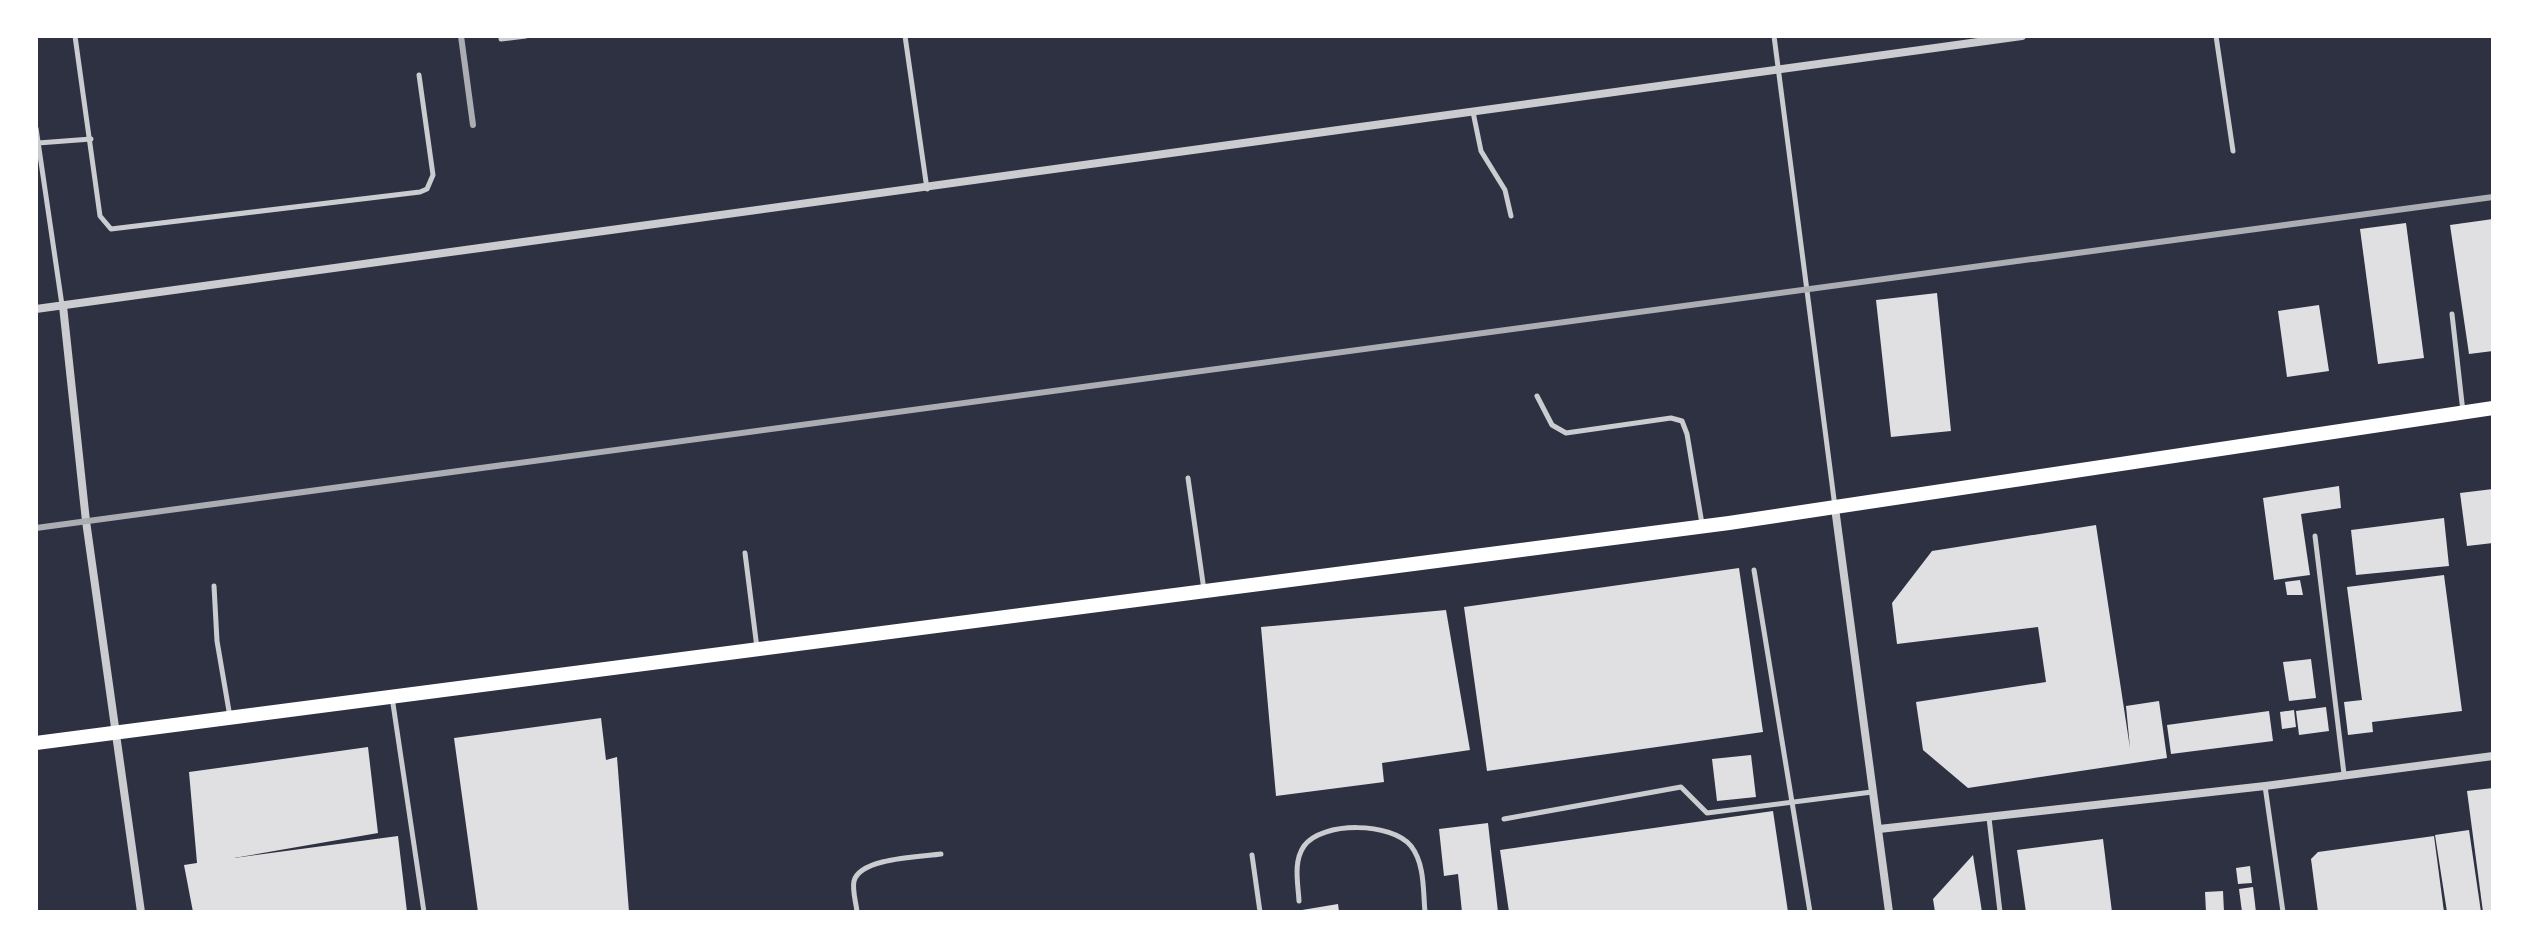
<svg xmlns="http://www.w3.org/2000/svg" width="2529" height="948" viewBox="0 0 2529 948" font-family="Montserrat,sans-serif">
	<rect width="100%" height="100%" fill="#2d3142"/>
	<g fill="#e0e0e3">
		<path d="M2493 219V351L2469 354 2450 225Z"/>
		<path d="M2406 223 2424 358 2378 364 2360 229Z"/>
		<path d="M1937 293 1951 431 1891 437 1876 300Z"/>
		<path d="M2319 305 2329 371 2287 377 2278 311Z"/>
		<path d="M2339 486 2341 508 2301 514 2310 575 2274 580 2263 498Z"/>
		<path d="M2493 489V543L2467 546 2460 493Z"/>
		<path d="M2444 518 2449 566 2356 575 2351 530Z"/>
		<path d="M2096 525 2130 748 2126 706 2159 701 2167 758 1968 788 1923 750 1916 702 2046 682 2038 627 1897 644 1892 603 1932 551Z"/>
		<path d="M1739 568 1763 732 1487 771 1464 607Z"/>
		<path d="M2444 575 2462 711 2372 722 2373 732 2348 735 2344 702 2362 700 2347 587Z"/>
		<path d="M2300 580 2303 595H2287L2285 582Z"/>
		<path d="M1446 610 1470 750 1382 763 1384 782 1276 796 1261 627Z"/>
		<path d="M2311 659 2316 698 2289 701 2283 662Z"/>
		<path d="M2326 707 2329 731 2299 735 2296 711Z"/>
		<path d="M2294 710 2296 727 2282 729 2280 712Z"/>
		<path d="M2269 711 2273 741 2171 754 2167 725Z"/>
		<path d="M601 718 606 760 617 757 629 912H478L454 738Z"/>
		<path d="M368 747 378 833 234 858 398 836 407 912H193L184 865 197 863 189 772Z"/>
		<path d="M1751 755 1756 797 1717 801 1712 759Z"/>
		<path d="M2493 788V912H2483L2467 791Z"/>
		<path d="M1773 811 1788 912H1509L1500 850Z"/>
		<path d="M1488 823 1498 912H1462L1458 874 1444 876 1439 829Z"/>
		<path d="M2469 830 2481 912H2447L2435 835Z"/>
		<path d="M2434 836 2444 912H2318L2311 859 2318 852Z"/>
		<path d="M2103 839 2112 912H2026L2017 850Z"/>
		<path d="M1973 855 1982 912H1935L1933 899Z"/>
		<path d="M2250 866 2252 883 2238 884 2236 868Z"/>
		<path d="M2253 887 2256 912H2242L2239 889Z"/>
		<path d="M2223 891 2224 912H2206L2205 892Z"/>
		<path d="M1338 904 1339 912H1302V910Z"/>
	</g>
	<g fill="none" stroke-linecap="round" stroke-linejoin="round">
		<g stroke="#caccd0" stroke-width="5">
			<path d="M75 36 100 216 111 229 420 192 427 189 433 175 419 75"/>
			<path d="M905 36 927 189"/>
			<path d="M1774 36 1835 507"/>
			<path d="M2216 36 2233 151"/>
			<path d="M501 39 526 36"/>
			<path d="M1473 112 1481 151 1505 190 1511 216"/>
			<path d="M36 128 62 305"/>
			<path d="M38 143 91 139"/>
			<path d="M2452 314 2463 412"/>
			<path d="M1537 396 1552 425 1566 433 1671 418 1682 421 1687 434 1702 524"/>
			<path d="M1188 478 1204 590"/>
			<path d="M2315 536 2344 774"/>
			<path d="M745 553 757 648"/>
			<path d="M1754 570 1810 912"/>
			<path d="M214 586 217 641 230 717"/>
			<path d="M392 697 424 912"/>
			<path d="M2265 786 2283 912"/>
			<path d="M1989 818 2000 912"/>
			<path d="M1504 819 1681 787 1707 813 1872 792"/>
			<path d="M1252 855 1260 912"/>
			<path d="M1299 901C1298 883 1293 862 1304 846 1322 821 1392 822 1411 846 1425 864 1423 891 1425 912"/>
			<path d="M857 912C856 902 852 890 854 881 860 858 919 857 941 854"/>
		</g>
		<g stroke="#caccd0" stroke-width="8">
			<path d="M63 306 86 521 141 912"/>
			<path d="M36 309 2022 36"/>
			<path d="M1835 508 1889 912"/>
			<path d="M1879 829 2265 786 2493 756"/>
		</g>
		<path stroke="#fff" stroke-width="14" d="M36 743 1729 523 2493 408"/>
		<g stroke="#abadb3" stroke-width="6">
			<path d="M461 36 473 125"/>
			<path d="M36 528 2493 197"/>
		</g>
	</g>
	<rect width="2529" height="948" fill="none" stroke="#ffffff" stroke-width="76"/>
</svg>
